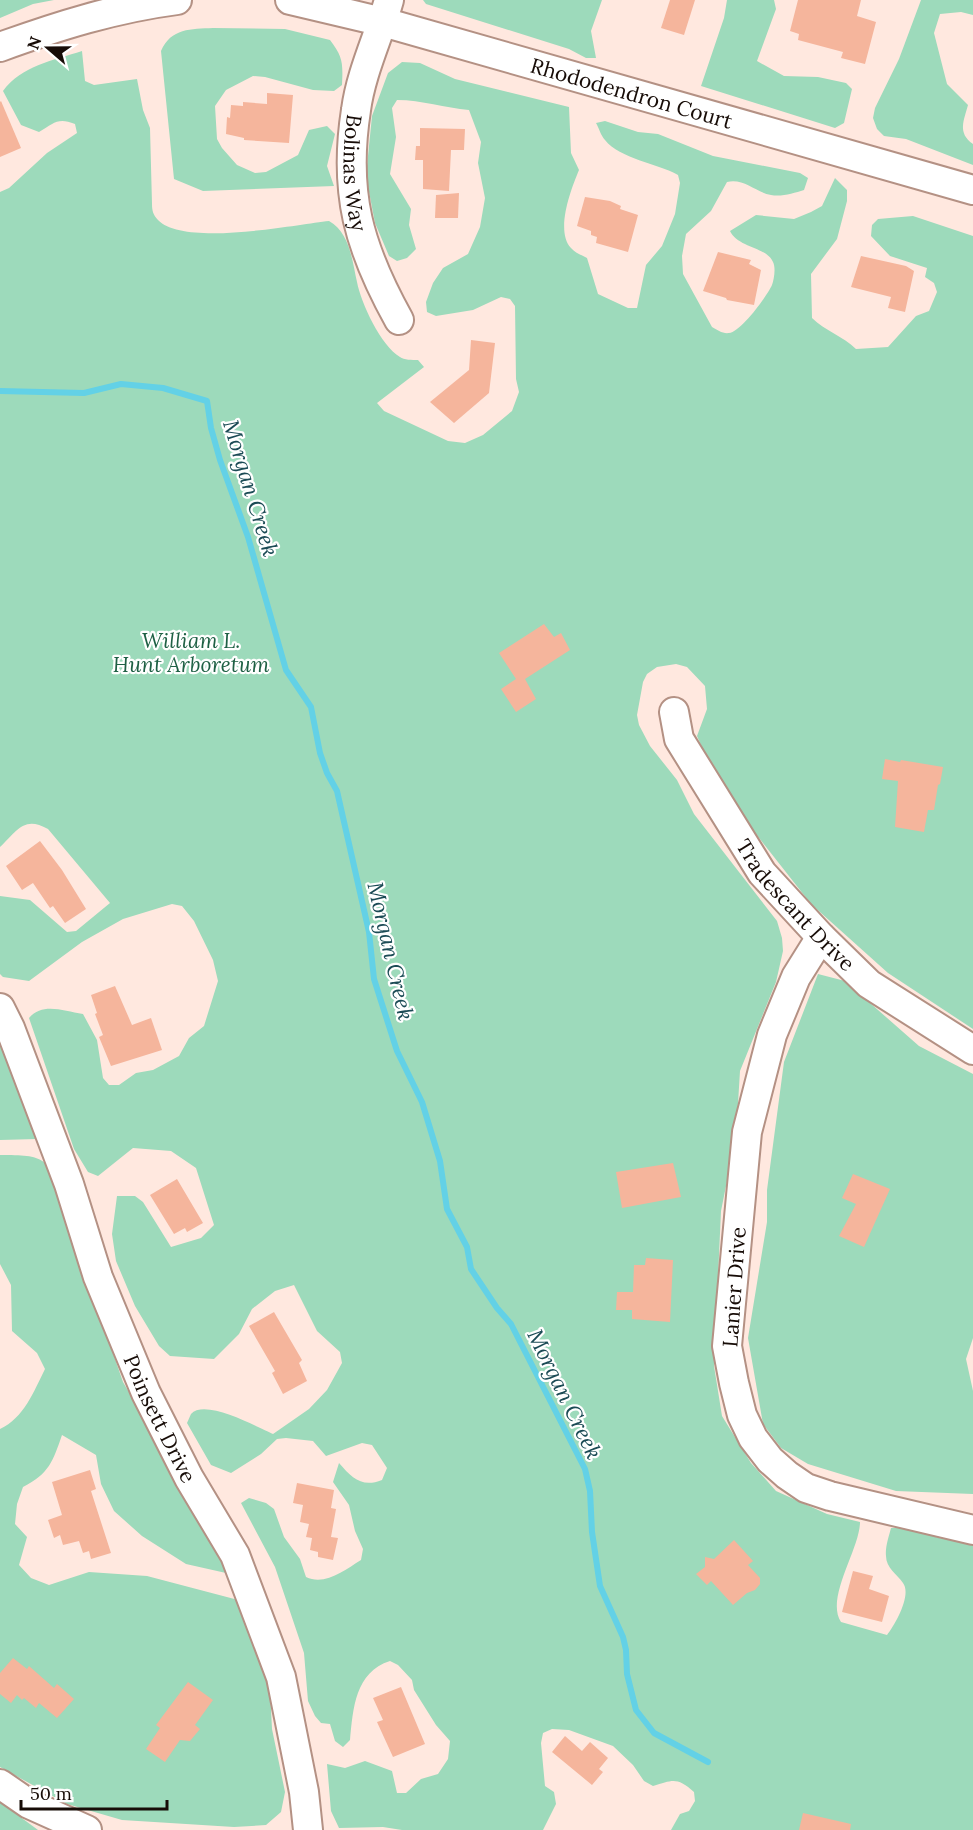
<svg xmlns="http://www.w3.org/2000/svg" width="973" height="1830" viewBox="0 0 973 1830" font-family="Lora,serif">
	<rect width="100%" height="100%" fill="#ffe8df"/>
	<g fill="#9ddabb">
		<path d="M0 0H54L33 4 0 18Z"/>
		<path d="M423 0H602L591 31 596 58H586L569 49 426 4Z"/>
		<path d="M727 0H774L776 9 757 61 784 76 818 77 846 83 852 89 844 123 835 128 701 86 724 18Z"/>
		<path d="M921 0H973V15L961 12 940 14 934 33 947 84 968 105C964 120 957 133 973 144V165L906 139 884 136 877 129 873 118 875 108 899 59Z"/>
		<path d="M213 28 285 29 330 40C343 57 343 63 342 85L334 91 313 90 265 77 253 76 226 90 215 106 217 139 222 148 237 165 255 173 266 172 298 155 309 130 327 126 335 134 327 166 334 186 203 191 174 179 161 51C171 28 191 29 213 28Z"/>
		<path d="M82 51 85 81 94 85 137 79 143 110 150 128 152 204C152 210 153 215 158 220 184 247 293 225 329 221 350 233 352 260 357 282 361 303 381 346 400 357 404 360 412 360 418 360L424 367 377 403 384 411 448 441 465 443 483 435 512 411 519 392 516 379 515 306 510 299 501 297 473 310 436 316 427 312 426 302 433 283 443 268 468 254 480 227 485 198 478 163 481 142 469 110C445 108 422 100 397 100L392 108 396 137 390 174 411 209 409 225 416 249 407 258 397 261 389 256 375 223 366 176 372 116 388 73 402 62 420 63 455 79 569 107 571 153 579 170C571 189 555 231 571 248 575 253 582 255 587 258L598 294 628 308H637L646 265 662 246 675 214 680 183 678 175C657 163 620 159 605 140 601 136 599 128 596 123L605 121 638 132 658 134 713 156 800 173 808 178 804 190C794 193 782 197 771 195 755 192 744 178 727 182L711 211 686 234 682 256 683 274 712 327C717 330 723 334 729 333 741 332 767 296 772 285 774 279 776 268 773 262 767 247 738 248 730 231L756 215 794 219 811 212 822 206 835 178 847 190V201L837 239 811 274 812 318C825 331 843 336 856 349L888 347 916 316 929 311 937 292 934 283 925 277 927 268 890 256 871 236 872 225 878 219 913 216 973 236V1029L888 973 811 904 719 787 697 736 707 709 705 686 687 667 676 664 657 667 647 674 643 682 637 715 639 725 650 746 677 780 694 814 777 921 782 938 783 951 776 982 740 1071 736 1136 721 1211 714 1366 722 1416 751 1463 776 1491 827 1514 860 1522C860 1549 825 1598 841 1622L887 1635C895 1625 912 1595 903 1583 897 1574 886 1568 886 1556 885 1547 889 1536 891 1528H909L939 1538 973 1542V1830H671L680 1814 689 1811 695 1801 694 1792C677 1777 673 1780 653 1786L644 1781 633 1765 613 1746 569 1730 552 1729 543 1733 541 1743 545 1786 554 1792 556 1804 543 1830H402L383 1827 339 1828 331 1811 327 1764 345 1768 365 1761 392 1771 397 1793H406L421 1779 438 1774 448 1759 450 1741 436 1725 414 1690 412 1680 398 1665 390 1661C355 1672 353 1709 350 1740L343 1747 335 1741 330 1724 321 1723 315 1716 308 1701 304 1653 275 1567 241 1503 249 1498 266 1503 274 1509 284 1537 300 1559 306 1577C325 1586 345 1570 361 1560L363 1549 355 1531 349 1505 333 1482 339 1463C352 1478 362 1488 382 1480L387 1468 372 1445 362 1443 326 1456 313 1441 286 1438 277 1439 261 1454 231 1473 211 1465 187 1423C188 1421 190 1416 191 1414 205 1398 257 1427 273 1434L309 1409 327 1390 342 1363 340 1352 317 1331 294 1285 275 1291 252 1309 239 1334 214 1359 170 1356 159 1346 135 1306 116 1261 112 1234 117 1196H135L143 1202 171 1247 201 1238 214 1225 196 1168 171 1151 133 1148 98 1176 88 1172 74 1149 29 1018C43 1002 63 1011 83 1014L97 1040 103 1078 109 1085H119L136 1073 153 1070 179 1056 189 1038 204 1026 218 981 213 960 194 921 182 906 172 904 123 919 82 942 29 981 3 977 0 974V896L30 900 67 932 76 931 110 903 48 829C24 815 17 831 0 847V192L9 188 47 153 77 133 75 124C58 117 54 123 39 132L21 125 3 91C21 66 54 60 82 51Z"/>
		<path d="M818 974 845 981 919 1046 973 1074V1338L966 1359 973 1391V1494L896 1491 808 1464 781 1448 763 1424 748 1338 767 1222V1190L784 1062Z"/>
		<path d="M0 1036 37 1139 0 1140Z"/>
		<path d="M0 1155C44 1155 51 1157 60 1201L123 1382 228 1565 226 1573 186 1564 142 1536 114 1511 101 1484 96 1455 62 1435C53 1461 49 1474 23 1487L17 1504 15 1524 27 1537 19 1565 31 1578 49 1585 89 1572 147 1576 242 1601 269 1670 272 1729 285 1792 281 1812 266 1825 234 1827 122 1820 67 1804 0 1767V1429C24 1418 34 1391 45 1369L37 1353 12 1331 11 1285 0 1264Z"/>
		<path d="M0 1802 38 1830H0Z"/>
	</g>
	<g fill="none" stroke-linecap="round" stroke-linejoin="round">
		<path stroke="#63d1e6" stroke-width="6" d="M0 391 84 393 121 384 163 388 207 401 211 428 220 460 248 537 286 670 311 707 320 753 327 773 337 791 369 932 374 979 397 1051 422 1102 440 1161 447 1209 467 1247 471 1269 497 1308 511 1324 585 1469 590 1491 592 1532 600 1586 623 1637 626 1650 627 1674 636 1710 654 1733 708 1762"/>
	</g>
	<g fill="#f5b59c">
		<path d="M670 0H695L684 35 661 28Z"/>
		<path d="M798 0H861L857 16 876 22 865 64 841 58 843 52 798 40 799 34 790 31Z"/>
		<path d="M267 93 293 95 289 143 244 140V138L226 134 227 117 230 118 231 105 243 106V102L267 104Z"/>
		<path d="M1 101 21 148 0 157V102Z"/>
		<path d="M420 128 465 129 464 150H451L449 191 423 189V160H415L416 146H420Z"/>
		<path d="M459 193 458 218H435L436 195Z"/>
		<path d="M585 197 610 201 621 206 620 209 638 215 628 252 596 243 597 237 591 235V231L577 226Z"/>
		<path d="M718 252 751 260 749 264 761 270 754 305 727 300 726 298 703 291Z"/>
		<path d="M861 256 906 266 914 271 905 312 888 308 891 297 851 287Z"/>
		<path d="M471 340 495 343 489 393 454 423 430 402 469 370Z"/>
		<path d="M544 624 554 637 561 633 570 650 525 679 536 699 516 712 501 689 516 679 499 653Z"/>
		<path d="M885 759 900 762 901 760 943 767 940 784 938 785 934 810H928L924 832 895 827 898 781 882 779Z"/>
		<path d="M40 841 62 870 86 909 65 923 53 906 50 908 33 883 22 890 6 866Z"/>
		<path d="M115 986 132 1025 151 1018 162 1050 111 1066 99 1037 103 1035 95 1014 97 1013 91 995Z"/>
		<path d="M673 1163 681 1197 622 1208 616 1172Z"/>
		<path d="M853 1174 890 1189 864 1247 839 1236 856 1204 842 1198Z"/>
		<path d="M177 1179 203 1223 187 1232 185 1228 174 1234 150 1195Z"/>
		<path d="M646 1258 673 1260 670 1322 632 1319V1310H616L617 1292H633L634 1265H645Z"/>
		<path d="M274 1312 302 1360 299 1363 307 1381 283 1394 272 1373 275 1371 249 1326Z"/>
		<path d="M90 1470 96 1489 91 1491 111 1553 91 1559 89 1551 83 1553 79 1541 63 1545 60 1535 54 1538 48 1520 62 1515 52 1482Z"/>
		<path d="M297 1483 334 1490 331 1508 336 1509 331 1537 338 1538 333 1560 318 1557V1552L310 1550 312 1538 306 1537 309 1524 300 1522 303 1505 293 1503Z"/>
		<path d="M734 1540 753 1561 748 1565 760 1578V1584L755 1590 747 1593 733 1605 711 1581 707 1585 696 1574 705 1567V1557L714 1559Z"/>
		<path d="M853 1571 873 1576 869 1589 889 1596 882 1622 842 1612Z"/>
		<path d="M13 1658 27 1669 29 1666 54 1688 57 1684 74 1699 57 1718 39 1703 36 1708 24 1698 22 1700 17 1695 11 1703 0 1694V1673Z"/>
		<path d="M188 1682 213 1700 195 1725 200 1729 190 1741 180 1740 165 1762 146 1749 160 1728 156 1725Z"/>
		<path d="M401 1687 425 1744 393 1757 377 1722 383 1720 373 1698Z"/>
		<path d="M565 1736 582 1751 590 1742 608 1758 599 1769 603 1772 592 1785 552 1752Z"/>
		<path d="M803 1813 851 1824 850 1830H799Z"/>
	</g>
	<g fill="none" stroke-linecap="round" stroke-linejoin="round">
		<defs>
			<g id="minor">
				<path id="s1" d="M290 0 383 22 973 190"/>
				<path id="s2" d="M389 0C379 36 361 72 356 110 343 193 359 248 399 320"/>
				<path d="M0 47C58 26 115 8 177 0"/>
				<path id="s3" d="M674 712 679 739 762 873 821 937 869 984 973 1050"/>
				<path d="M821 937 796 977 772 1035 747 1132 727 1346 734 1383 742 1415 753 1438 770 1460 787 1475 806 1488 830 1496 973 1530"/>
				<path id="s4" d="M0 1008 10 1028 69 1184 98 1277 146 1393 189 1478 235 1555 281 1677 304 1792 308 1830"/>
				<path d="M0 1784 29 1804 87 1830"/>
			</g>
		</defs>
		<use href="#minor" stroke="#b49184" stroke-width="32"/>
		<use href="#minor" stroke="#fff" stroke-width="28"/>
	</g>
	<g text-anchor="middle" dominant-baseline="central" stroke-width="4.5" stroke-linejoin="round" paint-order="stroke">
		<g font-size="21" fill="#170c07" stroke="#fff">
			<text stroke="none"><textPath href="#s1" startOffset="354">Rhododendron Court</textPath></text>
			<text stroke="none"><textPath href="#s2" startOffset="178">Bolinas Way</textPath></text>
			<text stroke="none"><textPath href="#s3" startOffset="231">Tradescant Drive</textPath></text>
			<text transform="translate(734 1287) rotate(-86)">Lanier Drive</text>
			<text stroke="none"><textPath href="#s4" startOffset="441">Poinsett Drive</textPath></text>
		</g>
		<g font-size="21" font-style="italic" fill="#1e6044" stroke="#fff">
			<text x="191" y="640">William L.<tspan x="191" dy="24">Hunt Arboretum</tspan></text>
		</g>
		<g font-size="22" font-style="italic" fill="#1b4b55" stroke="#fff">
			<text transform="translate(251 488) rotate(73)">Morgan Creek</text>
			<text transform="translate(391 951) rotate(77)">Morgan Creek</text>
			<text transform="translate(565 1394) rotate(64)">Morgan Creek</text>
		</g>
	</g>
	<g transform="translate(48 48) rotate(290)" stroke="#ffffff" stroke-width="4.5" paint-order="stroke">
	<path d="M0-4.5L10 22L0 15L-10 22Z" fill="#170c07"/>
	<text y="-9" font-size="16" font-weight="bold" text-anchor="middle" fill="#170c07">N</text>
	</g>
	<path d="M21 1800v9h146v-9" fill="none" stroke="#170c07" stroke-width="3"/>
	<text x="30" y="1800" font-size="18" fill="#170c07" stroke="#ffffff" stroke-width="4.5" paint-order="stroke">50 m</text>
</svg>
